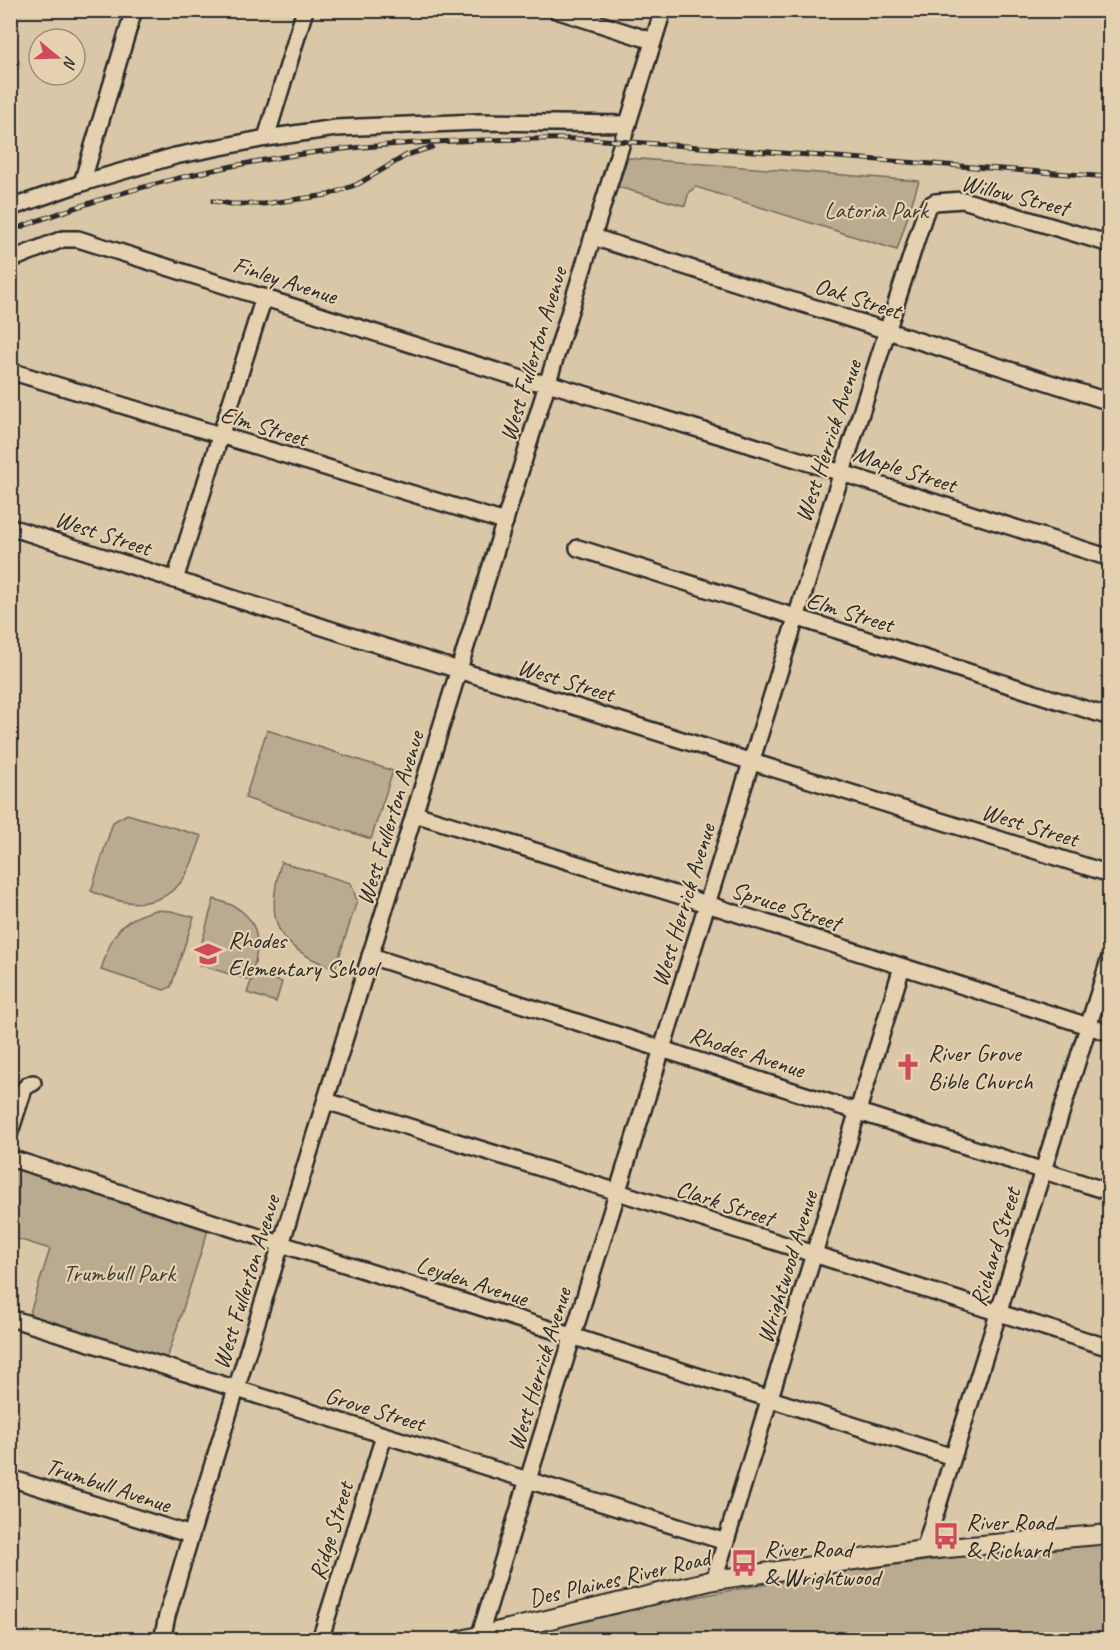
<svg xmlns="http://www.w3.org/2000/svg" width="1120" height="1650" viewBox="0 0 1120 1650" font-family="Caveat,sans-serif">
	<rect width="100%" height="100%" fill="#dac7a7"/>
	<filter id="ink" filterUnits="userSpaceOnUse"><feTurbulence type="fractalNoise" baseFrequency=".0167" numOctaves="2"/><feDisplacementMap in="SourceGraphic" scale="12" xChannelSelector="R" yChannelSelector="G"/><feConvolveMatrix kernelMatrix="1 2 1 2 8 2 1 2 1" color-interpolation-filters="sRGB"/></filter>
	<g filter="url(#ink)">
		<g fill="#baaa90" stroke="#726a5e" stroke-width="1.5">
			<path d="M11 55 17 58 19 62 11 91Z"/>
			<path d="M628 158 919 181 897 250 696 187 689 192 685 206 618 187Z"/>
			<path d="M267 730 393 771 371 839 245 798Z"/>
			<path d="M127 814 202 836C196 851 191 870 181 882 157 911 121 905 91 891L113 822Z"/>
			<path d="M281 862 351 883 357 901 335 969C275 945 265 925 281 862Z"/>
			<path d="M214 899C222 902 233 904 240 910 264 927 258 956 250 980L199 965 197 959Z"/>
			<path d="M156 910 171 911 194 917 171 987 164 990 101 970C112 935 118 920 156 910Z"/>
			<path d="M254 973 282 982 276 1002 247 993Z"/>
			<path d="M10 1165 209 1227 166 1362 28 1319 50 1249 11 1237Z"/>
			<path d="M1109 1543V1639L508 1640 625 1610 738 1589 848 1571 973 1555Z"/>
		</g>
		<path fill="#8f8472" stroke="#676056" stroke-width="1.5" d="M1109 1632V1639H1060Z"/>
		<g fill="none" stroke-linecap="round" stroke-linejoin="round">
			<defs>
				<g id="minor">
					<path d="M556 10 653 41"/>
					<path d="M266 138 305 10"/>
					<path d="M82 183 134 10"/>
					<path d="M10 208 82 183 175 156 266 138 336 128 478 122 628 124"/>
					<path d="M593 237 1110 402"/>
					<path d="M10 260 63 239H78L528 381 548 383 842 473 1110 558"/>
					<path d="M10 371 505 522"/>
					<path d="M10 527 382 646 1110 874"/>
					<path d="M578 548 1110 717"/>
					<path d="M175 580 264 297"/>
					<path d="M415 814 707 904 1110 1033"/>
					<path d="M370 956 1110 1192"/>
					<path d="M326 1101 618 1192 1110 1348"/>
					<path d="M10 1132 24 1089 28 1085 33 1083"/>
					<path d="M10 1158 953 1457"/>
					<path d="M10 1318 726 1542"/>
					<path d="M10 1478 191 1535"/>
					<path d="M924 1550 1110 957"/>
					<path d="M714 1580 902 967"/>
					<path d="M480 1634 819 544 925 213 930 205 935 202 963 200 1110 244"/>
					<path d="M162 1640 167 1616 191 1535 663 10"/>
					<path d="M320 1640 384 1436"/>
				</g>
				<path id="major" d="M462 1640 714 1580 924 1550 1110 1534"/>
			</defs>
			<use href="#minor" stroke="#2b2b2b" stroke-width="20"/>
			<use href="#major" stroke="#2b2b2b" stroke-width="22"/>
			<use href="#minor" stroke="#e5d1af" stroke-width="15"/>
			<use href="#major" stroke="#e5d1af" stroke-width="18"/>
			<defs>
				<g id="rail">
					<path d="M213 201 231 204H263L328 195 358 184 407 155 432 147"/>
					<path d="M10 231C98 197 189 172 282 157 383 141 487 138 590 139L1110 177"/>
				</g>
			</defs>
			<use href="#rail" stroke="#2b2b2b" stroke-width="5"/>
			<use href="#rail" stroke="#e5d1af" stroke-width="3" stroke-dasharray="9" stroke-linecap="butt"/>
		</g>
	</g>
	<defs>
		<symbol id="school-bare" viewBox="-9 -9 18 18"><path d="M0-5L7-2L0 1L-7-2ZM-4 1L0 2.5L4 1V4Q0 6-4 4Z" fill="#d1495b" stroke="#e5d1af" stroke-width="2.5" paint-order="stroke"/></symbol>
		<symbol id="church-bare" viewBox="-9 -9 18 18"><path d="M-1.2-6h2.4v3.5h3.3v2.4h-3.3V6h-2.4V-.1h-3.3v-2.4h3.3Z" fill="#d1495b" stroke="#e5d1af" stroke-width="2.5" paint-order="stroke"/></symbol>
		<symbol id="bus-bare" viewBox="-9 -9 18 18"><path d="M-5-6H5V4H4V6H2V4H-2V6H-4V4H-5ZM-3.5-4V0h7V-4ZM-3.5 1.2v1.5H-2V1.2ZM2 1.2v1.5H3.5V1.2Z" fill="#d1495b" stroke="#e5d1af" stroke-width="2.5" paint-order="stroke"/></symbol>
	</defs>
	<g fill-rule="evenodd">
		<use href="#school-bare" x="189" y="935" width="38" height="38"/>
		<use href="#church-bare" x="889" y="1048" width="38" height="38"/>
		<use href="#bus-bare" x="927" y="1517" width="38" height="38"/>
		<use href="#bus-bare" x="725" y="1544" width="38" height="38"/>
	</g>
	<g text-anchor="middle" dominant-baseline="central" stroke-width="4.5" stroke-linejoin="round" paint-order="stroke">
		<g font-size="24" fill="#2b2b2b" stroke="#e5d1af">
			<text transform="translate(1015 195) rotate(14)">Willow Street</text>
			<text transform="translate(285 280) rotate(18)">Finley Avenue</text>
			<text transform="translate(858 298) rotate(18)">Oak Street</text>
			<text transform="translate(533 354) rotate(-73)">West Fullerton Avenue</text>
			<text transform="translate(264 426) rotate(17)">Elm Street</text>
			<text transform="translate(828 441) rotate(-72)">West Herrick Avenue</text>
			<text transform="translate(905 469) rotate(18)">Maple Street</text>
			<text transform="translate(103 533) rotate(18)">West Street</text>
			<text transform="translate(850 612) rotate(17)">Elm Street</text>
			<text transform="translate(566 680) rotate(17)">West Street</text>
			<text transform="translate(390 818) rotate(-73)">West Fullerton Avenue</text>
			<text transform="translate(1030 825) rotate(17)">West Street</text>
			<text transform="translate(683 905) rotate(-73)">West Herrick Avenue</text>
			<text transform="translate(786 906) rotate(18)">Spruce Street</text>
			<text transform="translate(747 1052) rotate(18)">Rhodes Avenue</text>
			<text transform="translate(725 1203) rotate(18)">Clark Street</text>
			<text transform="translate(995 1247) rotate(-73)">Richard Street</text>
			<text transform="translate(787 1267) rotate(-73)">Wrightwood Avenue</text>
			<text transform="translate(472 1281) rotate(18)">Leyden Avenue</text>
			<text transform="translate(246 1282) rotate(-73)">West Fullerton Avenue</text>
			<text transform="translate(539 1369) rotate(-73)">West Herrick Avenue</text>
			<text transform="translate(375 1409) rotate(17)">Grove Street</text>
			<text transform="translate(108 1485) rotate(18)">Trumbull Avenue</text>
			<text transform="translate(331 1531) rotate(-73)">Ridge Street</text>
			<text transform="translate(619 1578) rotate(-13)">Des Plaines River Road</text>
		</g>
		<g font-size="24" fill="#403e3a" stroke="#e5d1af">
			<text x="876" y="210">Latoria Park</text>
			<text x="119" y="1273">Trumbull Park</text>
		</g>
		<g font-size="24" fill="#2b2b2b" stroke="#e5d1af" text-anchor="start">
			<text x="228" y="940">Rhodes<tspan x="228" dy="28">Elementary School</tspan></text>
			<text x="928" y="1053">River Grove<tspan x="928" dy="28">Bible Church</tspan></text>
			<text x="966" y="1522">River Road<tspan x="966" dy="28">&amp; Richard</tspan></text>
			<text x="764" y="1549">River Road<tspan x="764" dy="28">&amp; Wrightwood</tspan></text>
		</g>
	</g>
	<rect width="1120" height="1650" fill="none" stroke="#e5d1af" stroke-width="36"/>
	<rect x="18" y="18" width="1084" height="1614" fill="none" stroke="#2b2b2b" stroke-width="2" filter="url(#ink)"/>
	<g transform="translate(57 57) rotate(109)"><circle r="28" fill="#e5d1af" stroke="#9b8f7a" stroke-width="1.5"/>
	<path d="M0-4.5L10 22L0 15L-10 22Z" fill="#d1495b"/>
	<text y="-9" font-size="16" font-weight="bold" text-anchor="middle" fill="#2b2b2b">N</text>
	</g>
</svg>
